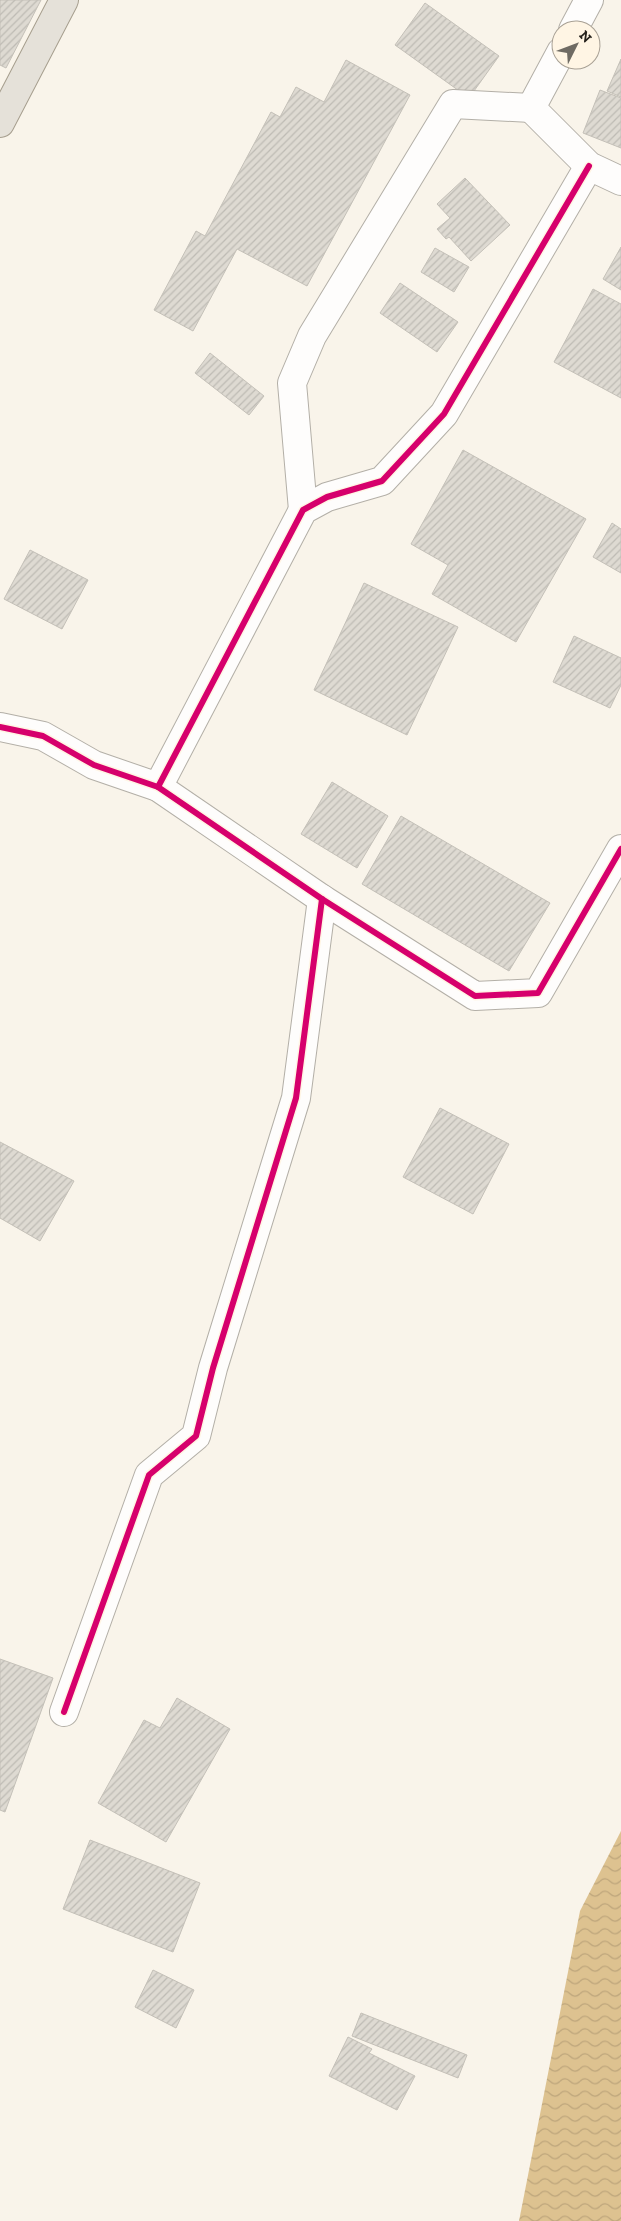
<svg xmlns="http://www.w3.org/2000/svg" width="621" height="2221" viewBox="0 0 621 2221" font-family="'Zilla Slab',serif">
	<defs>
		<pattern id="water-waves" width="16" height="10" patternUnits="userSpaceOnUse" patternTransform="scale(1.25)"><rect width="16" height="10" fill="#ddc290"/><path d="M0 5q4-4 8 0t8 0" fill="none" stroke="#bea67c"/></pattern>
		<pattern id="building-hatch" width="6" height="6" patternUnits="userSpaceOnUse" patternTransform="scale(1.25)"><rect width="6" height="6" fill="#dedad2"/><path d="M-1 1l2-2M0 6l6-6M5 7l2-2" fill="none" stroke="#bebbb4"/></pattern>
	</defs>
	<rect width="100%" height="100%" fill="#f9f4ea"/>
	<path fill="url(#water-waves)" d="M621 1831V2221H519L580 1911Z"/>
	<g fill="url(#building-hatch)" stroke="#c4c0b8">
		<path d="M0 0H41L6 68 0 65Z"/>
		<path d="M425 3 499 56 469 98 395 45Z"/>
		<path d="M621 59V97L607 91Z"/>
		<path d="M346 60 410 95 307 286 237 249 193 331 154 310 196 231 205 236 271 112 280 117 296 87 324 102Z"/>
		<path d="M600 90 621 98V148L583 133Z"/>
		<path d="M465 178 510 225 471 261 449 237 446 239 437 229 450 218 437 204Z"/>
		<path d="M621 247V290L603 279Z"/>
		<path d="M435 248 469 267 454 292 421 272Z"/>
		<path d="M400 283 458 322 437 352 380 313Z"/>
		<path d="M593 289 621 304V398L554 362Z"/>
		<path d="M210 353 264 396 249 415 195 373Z"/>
		<path d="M463 450 586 519 516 642 432 594 448 565 411 544Z"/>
		<path d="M612 523 621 529V573L593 557Z"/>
		<path d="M30 550 88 580 62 629 4 599Z"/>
		<path d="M364 583 458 627 407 735 314 690Z"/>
		<path d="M574 636 621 658V685L610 708 553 682Z"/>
		<path d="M332 782 388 816 357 868 301 834Z"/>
		<path d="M401 816 550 903 509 971 362 884Z"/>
		<path d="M440 1108 509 1144 473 1214 403 1177Z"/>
		<path d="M0 1142 74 1181 40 1241 0 1218Z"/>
		<path d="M0 1659 53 1678 5 1812 0 1810Z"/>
		<path d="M177 1698 230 1729 166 1842 98 1803 144 1720 160 1728Z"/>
		<path d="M90 1840 200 1883 173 1952 63 1909Z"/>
		<path d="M153 1970 194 1990 176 2028 135 2007Z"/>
		<path d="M361 2013 467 2055 458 2078 352 2036Z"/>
		<path d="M348 2037 372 2049 369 2053 415 2076 397 2110 329 2076Z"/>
	</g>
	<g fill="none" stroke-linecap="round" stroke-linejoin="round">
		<defs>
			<g id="minor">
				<path d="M573 30 589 0"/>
				<path d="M561 52 531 108 589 166 621 181"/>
				<path d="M303 510 292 383 312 336 453 104 531 108"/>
				<path d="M0 727 43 736 94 765 158 787 322 899 475 996 538 993 621 849"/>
				<path d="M158 787 303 510 327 497 382 481 444 414 589 166"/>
				<path d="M64 1712 149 1475 196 1436 213 1368 296 1098 322 899"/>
			</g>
			<path id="major" d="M0 123 64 0"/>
		</defs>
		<use href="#minor" stroke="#b3afa7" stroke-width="30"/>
		<use href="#major" stroke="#a69e8e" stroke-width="30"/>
		<use href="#minor" stroke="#fefdfc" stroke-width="28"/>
		<use href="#major" stroke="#e5e1d9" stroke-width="28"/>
		<defs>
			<g id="cycleway">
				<path d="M0 727 43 736 94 765 158 787 322 899 475 996 538 993 621 849"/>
				<path d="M158 787 303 510 327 497 382 481 444 414 589 166"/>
				<path d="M64 1712 149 1475 196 1436 213 1368 296 1098 322 899"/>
			</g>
		</defs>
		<use href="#cycleway" stroke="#fff5e4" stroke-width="9"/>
		<use href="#cycleway" stroke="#d6006c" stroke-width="6"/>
	</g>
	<g transform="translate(576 45) rotate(48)"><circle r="24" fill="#fff5e4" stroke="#a8a094"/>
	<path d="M0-4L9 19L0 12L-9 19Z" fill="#6f6b63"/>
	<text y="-8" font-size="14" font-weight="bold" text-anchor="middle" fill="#25211b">N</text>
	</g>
</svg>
